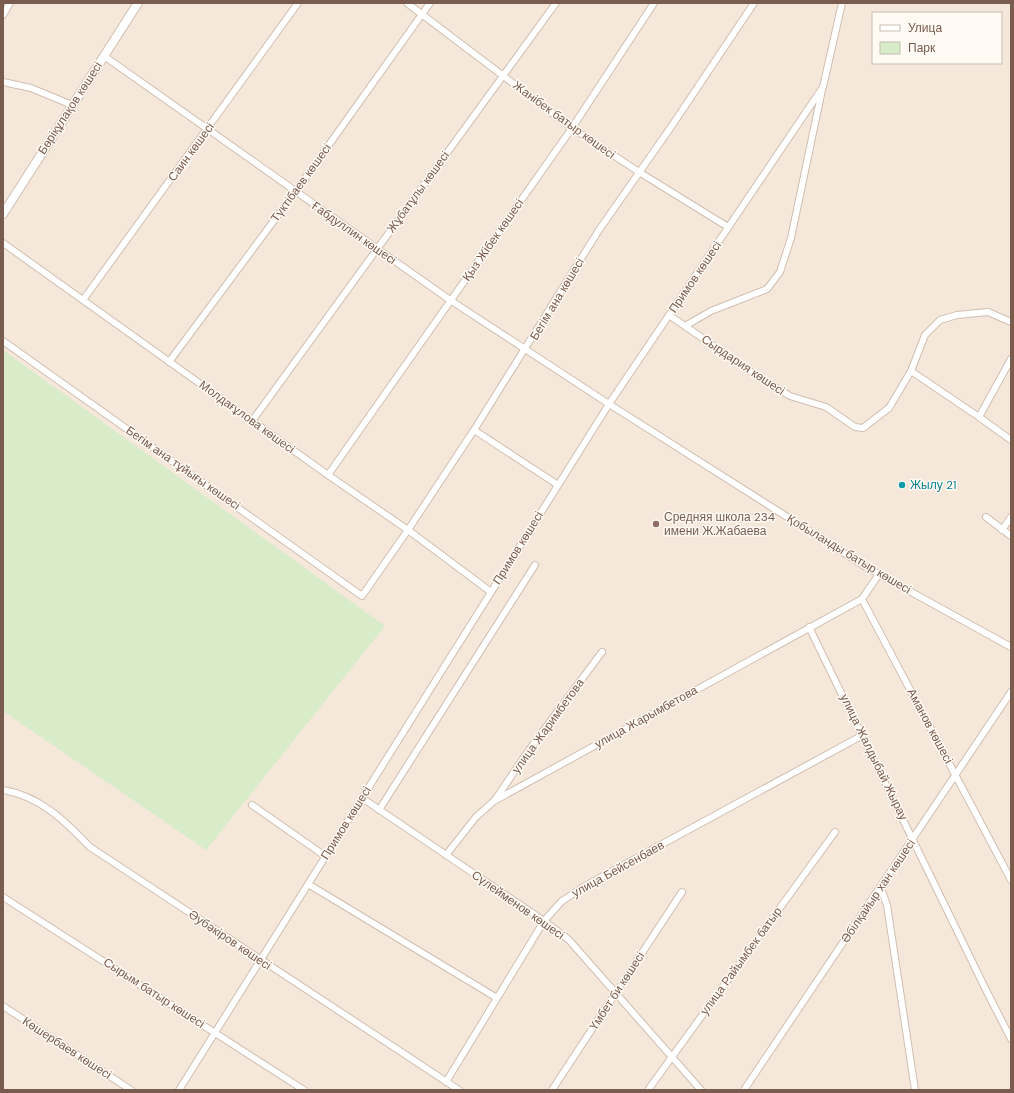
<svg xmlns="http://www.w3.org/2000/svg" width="1014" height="1093" viewBox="0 0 1014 1093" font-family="'DM Sans',sans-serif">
	<rect width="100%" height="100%" fill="#fdf6ec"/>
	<path fill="#f5e8da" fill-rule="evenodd" d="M3 3H1011V1090H3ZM873 13H1001V63H873Z"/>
	<path fill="#d8ecc9" d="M3 350 385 626 206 850 3 711Z"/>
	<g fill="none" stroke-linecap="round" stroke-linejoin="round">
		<defs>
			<g id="minor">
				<path d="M407 3 572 128 639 172 728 227"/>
				<path d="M3 15 10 3"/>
				<path d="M104 56 450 300 609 404 866 567 1011 647"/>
				<path d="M3 82 31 88 72 105"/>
				<path d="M3 243 328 475 408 530 491 592"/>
				<path d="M83 300 298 3"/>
				<path d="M669 315 760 378 790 396 826 407 855 427 863 428 889 408 911 371 979 417 1011 440"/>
				<path d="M685 326 711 311 767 289 780 272 791 238 822 90"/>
				<path d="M3 341 362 596 408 530 474 430 599 230 671 127 754 3"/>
				<path d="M169 362 296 191 430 3"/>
				<path d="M911 371 925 335 940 320 957 315 988 312 1011 322"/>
				<path d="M979 417 1011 359"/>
				<path d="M252 421 556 3"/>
				<path d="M474 430 558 485"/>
				<path d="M328 475 572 128 654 3"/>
				<path d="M986 517 1011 536"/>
				<path d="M1002 530 1011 517"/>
				<path d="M879 574 862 599 1011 880"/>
				<path d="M809 627 986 990 1011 1039"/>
				<path d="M3 790C40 796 65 821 90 847L459 1090"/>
				<path d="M362 798 544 921 569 940 701 1090"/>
				<path d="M495 800 529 750 602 652"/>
				<path d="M252 805 325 856"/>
				<path d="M379 810 535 565"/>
				<path d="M446 855 476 817 494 801 862 599"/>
				<path d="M308 884 497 998"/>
				<path d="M881 888 887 905 915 1090"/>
				<path d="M3 897 304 1090"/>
				<path d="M3 1006 131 1090"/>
				<path d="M446 1082 544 921 562 901 585 886 863 735"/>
				<path d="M179 1090 609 404 823 87 842 3"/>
				<path d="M552 1090 682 892"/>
				<path d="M648 1090 835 832"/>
				<path d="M744 1090 1011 692"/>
			</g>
			<path id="tertiary" d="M3 214 138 3"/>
		</defs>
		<use href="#minor" stroke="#d0beb0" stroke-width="8"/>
		<use href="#tertiary" stroke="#d0beb0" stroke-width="10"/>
		<use href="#minor" stroke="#fff" stroke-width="6"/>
		<use href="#tertiary" stroke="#fff" stroke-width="8"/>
	</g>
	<circle fill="#0f9aa8" stroke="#fffaf3" stroke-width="1.5" cx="902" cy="485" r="4"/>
	<circle fill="#8d6e63" stroke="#fffaf3" stroke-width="1.5" cx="656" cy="524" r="4"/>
	<g text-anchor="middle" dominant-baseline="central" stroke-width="3" stroke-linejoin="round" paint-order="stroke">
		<g font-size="12" fill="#795c4e" stroke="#fffaf3">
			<text transform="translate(70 108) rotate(-57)">Бөріқұлақов көшесі</text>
			<text transform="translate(564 120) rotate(36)">Жанібек батыр көшесі</text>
			<text transform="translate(191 152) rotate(-54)">Саин көшесі</text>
			<text transform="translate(301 183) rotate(-54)">Түктібаев көшесі</text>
			<text transform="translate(418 192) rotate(-54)">Жұбатұлы көшесі</text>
			<text transform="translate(354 233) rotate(35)">Ғабдуллин көшесі</text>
			<text transform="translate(493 240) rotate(-55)">Қыз Жібек көшесі</text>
			<text transform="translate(695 277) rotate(-56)">Примов көшесі</text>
			<text transform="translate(557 299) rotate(-59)">Бегім ана көшесі</text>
			<text transform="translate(743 365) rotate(34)">Сырдария көшесі</text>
			<text transform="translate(247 417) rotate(36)">Молдағұлова көшесі</text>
			<text transform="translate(183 468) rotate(35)">Бегім ана тұйығы көшесі</text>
			<text transform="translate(518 548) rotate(-58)">Примов көшесі</text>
			<text transform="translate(849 554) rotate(31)">Қобыланды батыр көшесі</text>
			<text transform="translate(646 717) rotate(-29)">улица Жарымбетова</text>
			<text transform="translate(548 726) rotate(-54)">улица Жаримбетова</text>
			<text transform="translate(930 726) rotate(62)">Аманов көшесі</text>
			<text transform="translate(874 757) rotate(64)">улица Жалдыбай Жырау</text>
			<text transform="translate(346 823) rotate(-58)">Примов көшесі</text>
			<text transform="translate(618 869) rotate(-29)">улица Бейсенбаев</text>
			<text transform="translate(878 891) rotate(-56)">Әбілқайыр хан көшесі</text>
			<text transform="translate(518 905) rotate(35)">Сүлейменов көшесі</text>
			<text transform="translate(230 940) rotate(34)">Әубәкіров көшесі</text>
			<text transform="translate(741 961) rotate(-54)">улица Райымбек батыр</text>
			<text transform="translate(617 991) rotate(-57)">Үмбет би көшесі</text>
			<text transform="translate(154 993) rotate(33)">Сырым батыр көшесі</text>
			<text transform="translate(67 1048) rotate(33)">Көшербаев көшесі</text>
		</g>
		<g font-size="12" fill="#0d838f" stroke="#fffaf3" text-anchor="start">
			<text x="910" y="485">Жылу 21</text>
		</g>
		<g font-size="12" fill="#785e54" stroke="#fffaf3" text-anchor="start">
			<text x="664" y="517">Средняя школа 234<tspan x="664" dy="14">имени Ж.Жабаева</tspan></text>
		</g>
	</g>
	<rect width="1014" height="1093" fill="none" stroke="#795c4e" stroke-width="8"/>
	<rect x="872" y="12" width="130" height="52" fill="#fffaf3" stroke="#c9bbb1"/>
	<rect x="880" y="25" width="20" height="6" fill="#ffffff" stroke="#c9bbb1"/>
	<text x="908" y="32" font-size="12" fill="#795c4e">Улица</text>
	<rect x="880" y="42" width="20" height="12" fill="#d8ecc9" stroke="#c9bbb1"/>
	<text x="908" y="52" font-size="12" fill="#795c4e">Парк</text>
</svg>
